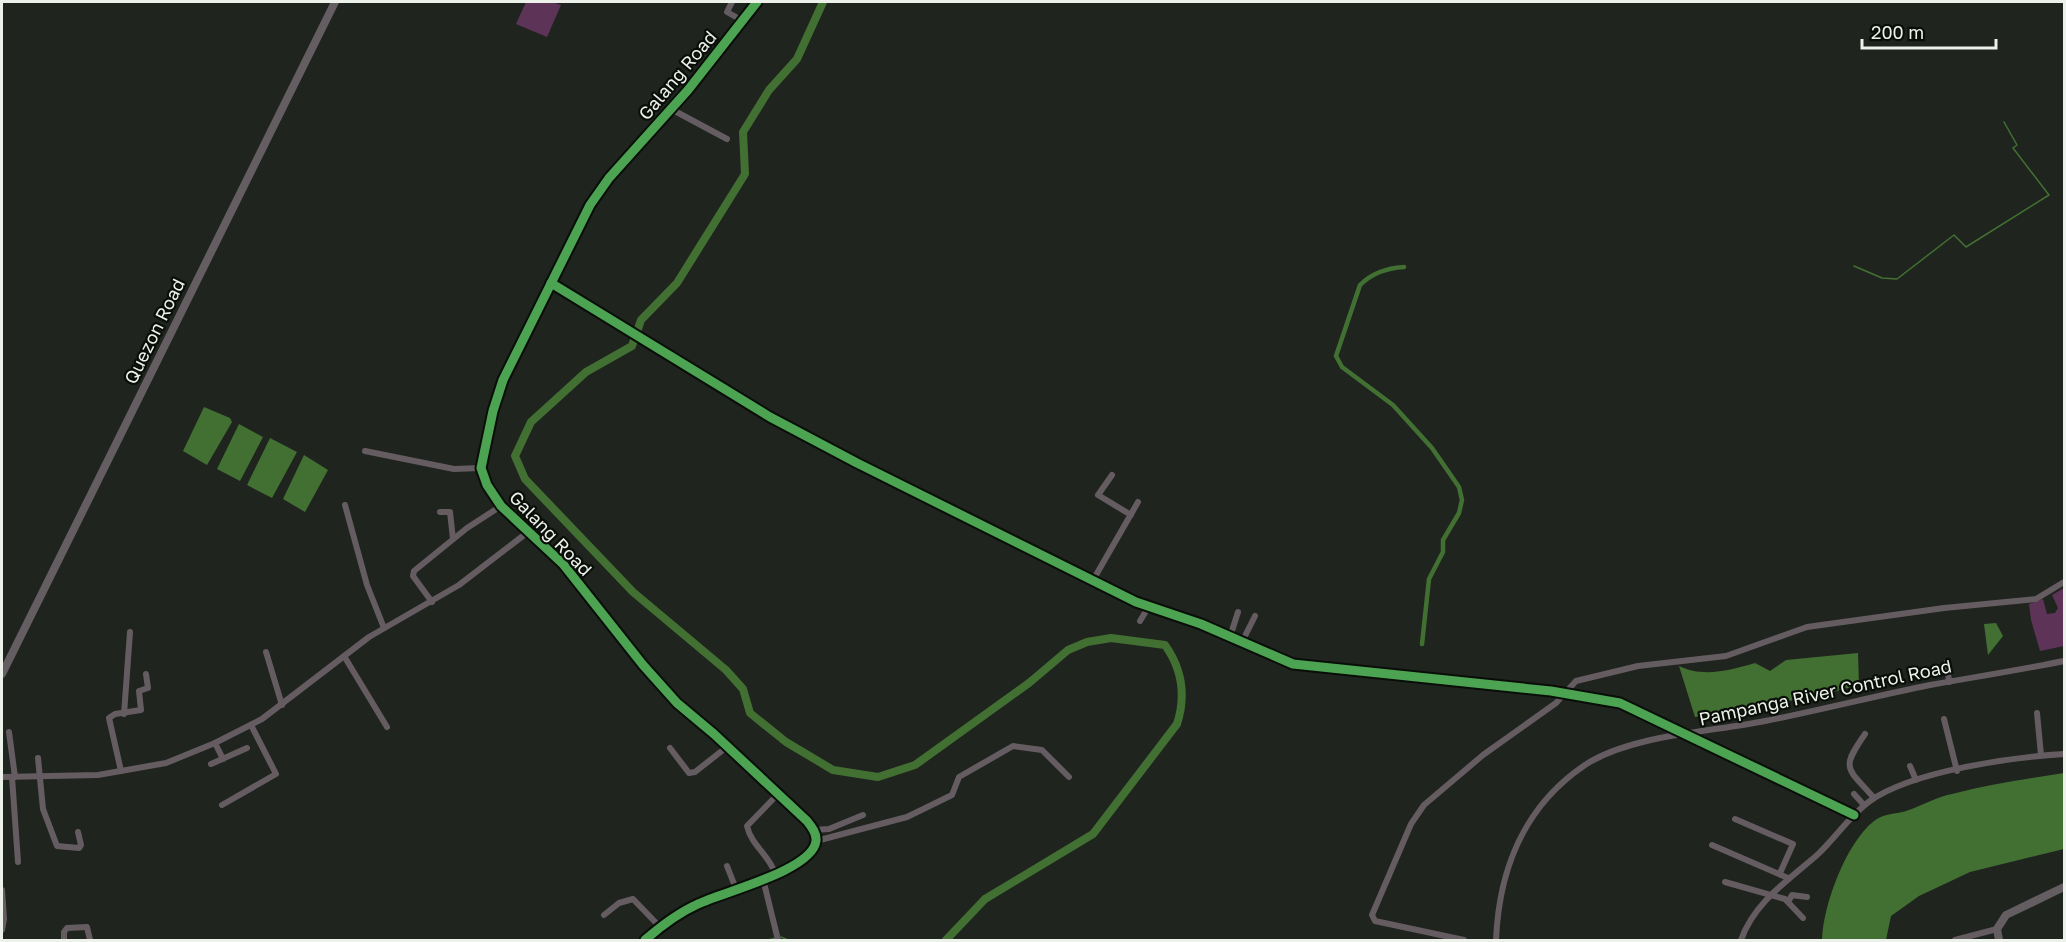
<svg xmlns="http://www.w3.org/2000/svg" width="2066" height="942" viewBox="0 0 2066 942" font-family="'Golos Text',sans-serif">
	<rect width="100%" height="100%" fill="#1f241e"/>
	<g fill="#5d3457">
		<path d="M526 2H552L561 5 547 37 516 24Z"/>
		<path d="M2064 588V646L2040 651 2031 620 2029 604 2043 599 2047 614 2055 613 2058 608 2052 595Z"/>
	</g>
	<g fill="#427032">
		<path d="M204 407 230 418 232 422 207 465 183 451Z"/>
		<path d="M239 424 263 437 240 481 217 469Z"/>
		<path d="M270 438 297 452 272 498 247 485Z"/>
		<path d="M304 455 328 470 305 512 283 499Z"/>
		<path d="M1996 623 2003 636 1988 655 1984 624Z"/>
		<path d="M1858 653 1859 685 1818 696 1695 717 1679 666C1703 678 1731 670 1755 663L1770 671 1786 660Z"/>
		<path d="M2064 773V849L1970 872 1919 896 1891 916 1886 940H1822C1823 905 1846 843 1874 821 1885 812 1897 815 1909 810 1923 805 1937 797 1952 794 1989 784 2027 779 2064 773Z"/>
	</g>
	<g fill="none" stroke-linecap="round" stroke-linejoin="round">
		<g stroke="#427032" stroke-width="1.5">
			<path d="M1854 266 1882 278 1897 279 1954 235 1966 247 2049 195 2013 148 2017 145 2004 122"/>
			<path d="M781 937 788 940"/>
			<path d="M768 940 776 938"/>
		</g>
		<path stroke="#427032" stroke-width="4.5" d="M1404 267C1387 268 1372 273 1360 285L1336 356 1342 367 1393 405 1432 448 1459 487 1462 500 1459 513 1443 540V552L1429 579 1422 644"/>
		<g stroke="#427032" stroke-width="8">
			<path d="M638 329 641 320 677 283 745 174 743 132 769 90 797 59 823 2"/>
			<path d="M635 337 632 346 586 372 531 422 515 456 525 479 633 592 726 670 743 689 750 713 786 742 833 770 878 777 915 765 1029 683 1068 650 1087 642 1111 638 1165 645C1182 669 1186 696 1177 724L1093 834 985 899 946 940"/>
		</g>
		<g stroke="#655c62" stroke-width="6">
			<path d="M732 2 727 12 743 21"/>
			<path d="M671 109 727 139"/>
			<path d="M551 283 770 417 857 463 1136 602 1201 624 1293 664 1551 691 1620 703 1854 815"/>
			<path d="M365 451 454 469 481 468"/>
			<path d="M1112 475 1098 495 1131 515"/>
			<path d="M345 505 367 585 384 628"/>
			<path d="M440 512H450L453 539"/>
			<path d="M1092 582 1138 502"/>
			<path d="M432 602 413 576 414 571 467 528 501 506"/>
			<path d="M1140 621 1149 606"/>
			<path d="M1230 637 1238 612"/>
			<path d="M1242 642 1255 616"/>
			<path d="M266 652 282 705"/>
			<path d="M344 656 387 727"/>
			<path d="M1947 662 1949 682"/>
			<path d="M2037 713 2041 755"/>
			<path d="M124 714 130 632"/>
			<path d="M1944 719 1957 771"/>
			<path d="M9 732 15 777"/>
			<path d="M1865 734C1840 770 1847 767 1874 798"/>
			<path d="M215 743 223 759"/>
			<path d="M670 748 689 773 695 772 728 746"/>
			<path d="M38 758 43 809 57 846 79 848 81 845 78 832"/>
			<path d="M211 764 247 748"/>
			<path d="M1910 766 1916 780"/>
			<path d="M121 771 109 718 115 714 141 710 139 691 148 688 146 674"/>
			<path d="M2 777 98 775 166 763 215 743 262 719 369 637 459 585 528 532"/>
			<path d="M12 777 18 862"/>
			<path d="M1854 794 1864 805"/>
			<path d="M222 805 276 774 251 725"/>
			<path d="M1735 819 1793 844 1780 873"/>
			<path d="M814 830 829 829 863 815"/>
			<path d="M816 841 907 817 952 795 959 777 1013 746 1042 750 1069 777"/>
			<path d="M1712 845 1788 878"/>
			<path d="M727 866 736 889"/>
			<path d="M775 873C769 855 751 845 747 826L778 794"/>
			<path d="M763 879 778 940"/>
			<path d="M1725 882 1785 899 1803 918"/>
			<path d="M2 890 4 919 2 930"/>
			<path d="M1788 902 1792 895 1807 897"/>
			<path d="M604 915 619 903 633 899 660 927"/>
			<path d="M64 940V932L67 928 87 927 90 940"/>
			<path d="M645 940C661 926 678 913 698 904 722 892 812 871 816 841 817 833 811 826 807 821L714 734 677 703 643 665 563 564 501 506 487 485 481 468 493 411 503 380 590 205 609 178 688 90 757 2"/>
			<path d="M1464 940 1375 921 1372 915 1411 824 1424 805 1483 755 1556 703 1576 681 1638 666 1726 656 1807 627 1944 608 2036 599 2064 582"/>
			<path d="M1496 940C1499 870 1524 806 1585 765 1630 735 1711 732 1765 721 1821 710 1875 696 1930 685 1975 677 2020 670 2064 661"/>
			<path d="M1741 940C1754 903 1787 881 1816 856 1835 839 1849 816 1870 801 1912 771 2013 757 2064 754"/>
			<path d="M1955 940 1997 929"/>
		</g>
		<g stroke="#645d62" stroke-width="8">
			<path d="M2 674 335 2"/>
			<path d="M1999 940 1997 929 2006 915 2064 887"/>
		</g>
		<defs>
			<g id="cycleway">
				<path d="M551 283 770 417 857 463 1136 602 1201 624 1293 664 1551 691 1620 703 1854 815"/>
				<path d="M645 940C661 926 678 913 698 904 722 892 812 871 816 841 817 833 811 826 807 821L714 734 677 703 643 665 563 564 501 506 487 485 481 468 493 411 503 380 590 205 609 178 688 90 757 2"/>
			</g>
		</defs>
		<use href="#cycleway" stroke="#0a0e09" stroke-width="13"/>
		<use href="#cycleway" stroke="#4ca352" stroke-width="9"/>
	</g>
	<g text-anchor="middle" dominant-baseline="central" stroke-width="4.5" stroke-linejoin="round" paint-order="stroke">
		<g font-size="18" fill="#ecf2ea" stroke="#0a0e09">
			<text transform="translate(677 75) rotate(-50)">Galang Road</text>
			<text transform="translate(154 331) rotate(-64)">Quezon Road</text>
			<text transform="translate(551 533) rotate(46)">Galang Road</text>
			<text transform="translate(1825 692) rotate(-12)">Pampanga River Control Road</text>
		</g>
	</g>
	<rect width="2066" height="942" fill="none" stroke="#ecf2ea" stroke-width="6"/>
	<path d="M1862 39v9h134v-9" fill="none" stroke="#ecf2ea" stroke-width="3"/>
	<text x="1871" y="39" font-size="18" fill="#ecf2ea" stroke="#0a0e09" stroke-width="4.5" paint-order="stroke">200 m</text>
</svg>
